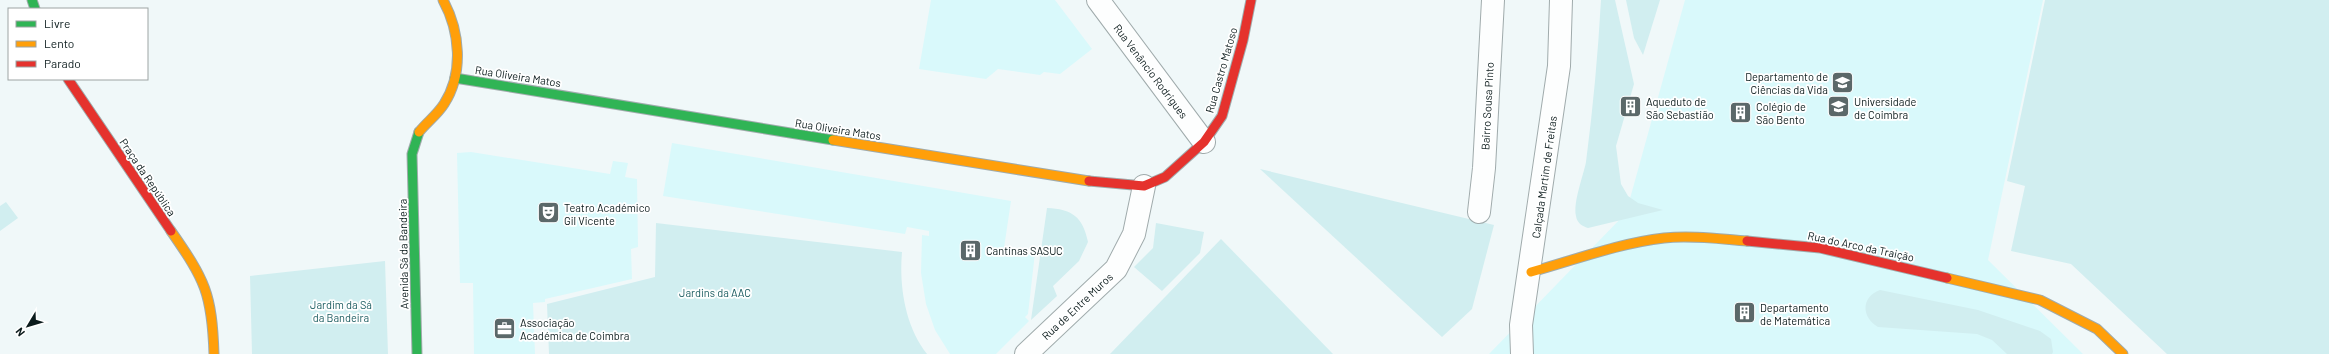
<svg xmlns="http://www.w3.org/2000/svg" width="2329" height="354" viewBox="0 0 2329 354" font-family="Barlow,sans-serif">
	<rect width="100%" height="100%" fill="#f0f8f9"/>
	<g fill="#d9f9fb">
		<path d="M931 0H1055L1092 49 1060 74 1044 72 1040 75 998 69 986 79 919 69Z"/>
		<path d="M1685 0H2043L1988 260 2083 354H1489L1626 213Z"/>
		<path d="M672 143 1011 201 1004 248 1035 253 1028 314 1025 317 1029 321 996 354H950L935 330 926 304 921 273 922 235 929 236V231L907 227 905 234 663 196Z"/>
		<path d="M471 152 610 174 613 161 628 163 625 177 637 179 638 247 631 249 632 279 545 299V302L533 303 535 354H474L473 283H460L457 153Z"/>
	</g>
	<g fill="#d1eef0">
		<path d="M1601 0H1615L1634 84 1616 146 1621 184 1628 196 1638 203 1663 210 1588 228C1582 226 1577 223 1576 216 1573 202 1583 177 1586 162 1593 108 1598 54 1601 0Z"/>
		<path d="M1626 0H1660L1643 55 1634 38Z"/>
		<path d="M2045 0H2329V354H2167L2071 264 2011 251 2025 186 2007 181Z"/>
		<path d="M1260 169 1494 225 1472 309 1442 337Z"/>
		<path d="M6 202 18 218 0 231V206Z"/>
		<path d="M1047 208C1072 209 1083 217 1088 242L1079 261 1053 286 1057 296 1031 320Z"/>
		<path d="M656 223 902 252C899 286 905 326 927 354H549L547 304 655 277Z"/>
		<path d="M1156 223 1204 232 1200 253 1162 291 1134 267 1153 248Z"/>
		<path d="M1221 239 1333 354H1110Z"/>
		<path d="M385 261 388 354H252L250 276Z"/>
		<path d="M1880 290 1978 310 2040 331 2051 339 2053 352 2052 354H2007L1992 340 1977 334 1878 327C1861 317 1861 297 1880 290Z"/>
	</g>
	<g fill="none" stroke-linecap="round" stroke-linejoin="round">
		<defs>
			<g id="street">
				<path d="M1098 0 1204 142"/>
				<path d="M1479 212 1484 168 1493 0"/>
				<path d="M1026 354 1116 269 1134 234 1144 186"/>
				<path d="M1522 354 1521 325 1559 66 1561 0"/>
			</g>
			<g id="fast">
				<path d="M32 0 35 9"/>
				<path d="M455 78 833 140"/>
				<path d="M417 354 412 154 419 132"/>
			</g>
			<g id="slow">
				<path d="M419 132C427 122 437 115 444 104 464 73 460 31 443 0"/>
				<path d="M833 140 1089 181"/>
				<path d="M171 231C205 280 212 293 214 354"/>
				<path d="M1531 272C1574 260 1620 243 1664 238 1692 235 1720 239 1747 241"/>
				<path d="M1947 278 2040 300 2097 329 2123 354"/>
			</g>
			<g id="jam">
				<path d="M68 79 171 231"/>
				<path d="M1089 181 1144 186 1165 177 1204 142 1222 116 1243 40 1251 0"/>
				<path d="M1747 241 1820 248 1947 278"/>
			</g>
		</defs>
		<use href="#street" stroke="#a0abac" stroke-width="24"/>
		<use href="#fast" stroke="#a0abac" stroke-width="11"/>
		<use href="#slow" stroke="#a0abac" stroke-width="11"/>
		<use href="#jam" stroke="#a0abac" stroke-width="11"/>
		<use href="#street" stroke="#fdfefe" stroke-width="22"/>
		<use href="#fast" stroke="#30b455" stroke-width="9"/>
		<use href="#slow" stroke="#ff9f0a" stroke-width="9"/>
		<use href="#jam" stroke="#e5322d" stroke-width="9"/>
	</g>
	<defs>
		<symbol id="university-square" viewBox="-11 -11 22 22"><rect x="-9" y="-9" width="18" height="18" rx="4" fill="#5b6869" stroke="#fff"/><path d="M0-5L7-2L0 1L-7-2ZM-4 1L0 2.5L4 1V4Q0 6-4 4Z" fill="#fff"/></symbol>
		<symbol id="building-square" viewBox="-11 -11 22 22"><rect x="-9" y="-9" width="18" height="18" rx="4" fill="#5b6869" stroke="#fff"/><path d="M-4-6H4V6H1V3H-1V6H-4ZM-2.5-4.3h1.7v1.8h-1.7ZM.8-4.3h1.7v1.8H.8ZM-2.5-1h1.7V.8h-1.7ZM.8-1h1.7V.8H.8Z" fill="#fff"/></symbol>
		<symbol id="theatre-square" viewBox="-11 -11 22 22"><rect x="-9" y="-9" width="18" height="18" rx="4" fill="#5b6869" stroke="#fff"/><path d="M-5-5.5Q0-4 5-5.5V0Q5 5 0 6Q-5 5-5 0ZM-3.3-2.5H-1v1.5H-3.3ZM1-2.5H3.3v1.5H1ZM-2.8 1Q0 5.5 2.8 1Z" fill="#fff"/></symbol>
		<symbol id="office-square" viewBox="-11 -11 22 22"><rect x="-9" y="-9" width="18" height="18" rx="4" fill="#5b6869" stroke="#fff"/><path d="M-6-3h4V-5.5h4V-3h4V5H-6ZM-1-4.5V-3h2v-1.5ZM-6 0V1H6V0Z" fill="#fff"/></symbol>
	</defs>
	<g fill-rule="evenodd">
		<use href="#university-square" x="1830" y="70" width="25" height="25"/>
		<use href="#building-square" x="1618" y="94" width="25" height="25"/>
		<use href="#university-square" x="1826" y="94" width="25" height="25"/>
		<use href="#building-square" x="1728" y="100" width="25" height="25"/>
		<use href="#theatre-square" x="536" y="200" width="25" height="25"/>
		<use href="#building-square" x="958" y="238" width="25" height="25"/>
		<use href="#building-square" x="1732" y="300" width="25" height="25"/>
		<use href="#office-square" x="492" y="316" width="25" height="25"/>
	</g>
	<g text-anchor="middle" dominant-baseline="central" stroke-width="3.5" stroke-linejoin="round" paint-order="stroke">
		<g font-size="11" fill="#0b1b1c" stroke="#fff">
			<text transform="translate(1221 70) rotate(-74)">Rua Castro Matoso</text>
			<text transform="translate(1151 71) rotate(53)">Rua Venâncio Rodrigues</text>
			<text transform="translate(518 76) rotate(9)">Rua Oliveira Matos</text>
			<text transform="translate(1487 106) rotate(-87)">Bairro Sousa Pinto</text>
			<text transform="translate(838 129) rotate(9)">Rua Oliveira Matos</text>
			<text transform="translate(148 177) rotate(56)">Praça da República</text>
			<text transform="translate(1544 177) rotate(-82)">Calçada Martim de Freitas</text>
			<text transform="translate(1861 246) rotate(12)">Rua do Arco da Traição</text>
			<text transform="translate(403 254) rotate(-91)">Avenida Sá da Bandeira</text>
			<text transform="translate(1077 306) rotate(-43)">Rua de Entre Muros</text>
		</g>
		<g font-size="11" fill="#0b1b1c" stroke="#fff" text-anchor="start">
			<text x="1828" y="76" text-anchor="end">Departamento de<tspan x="1828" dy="13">Ciências da Vida</tspan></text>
			<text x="1646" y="101">Aqueduto de<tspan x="1646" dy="13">São Sebastião</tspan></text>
			<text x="1854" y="101">Universidade<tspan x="1854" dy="13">de Coimbra</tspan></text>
			<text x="1756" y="106">Colégio de<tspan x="1756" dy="13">São Bento</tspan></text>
			<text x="564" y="207">Teatro Académico<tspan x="564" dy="13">Gil Vicente</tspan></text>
			<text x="986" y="250">Cantinas SASUC</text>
			<text x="1760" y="307">Departamento<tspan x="1760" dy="13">de Matemática</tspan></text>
			<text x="520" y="322">Associação<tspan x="520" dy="13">Académica de Coimbra</tspan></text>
		</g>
		<g font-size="11" fill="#1b5c60" stroke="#fff">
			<text x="715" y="292">Jardins da AAC</text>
			<text x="341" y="304">Jardim da Sá<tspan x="341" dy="13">da Bandeira</tspan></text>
		</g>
	</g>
	<rect x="8" y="8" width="140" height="72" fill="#ffffff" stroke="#9da4a4"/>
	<rect x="16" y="21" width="20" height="6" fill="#30b455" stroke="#9da4a4"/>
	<text x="44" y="28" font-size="12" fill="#0b1b1c">Livre</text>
	<rect x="16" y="41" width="20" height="6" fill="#ff9f0a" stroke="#9da4a4"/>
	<text x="44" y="48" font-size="12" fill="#0b1b1c">Lento</text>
	<rect x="16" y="61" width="20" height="6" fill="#e5322d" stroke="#9da4a4"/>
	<text x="44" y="68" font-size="12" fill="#0b1b1c">Parado</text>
	<g transform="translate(28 326) rotate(232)" stroke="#ffffff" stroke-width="3" paint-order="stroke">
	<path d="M0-3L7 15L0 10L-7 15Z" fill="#0b1b1c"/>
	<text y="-6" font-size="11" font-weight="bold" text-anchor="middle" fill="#0b1b1c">N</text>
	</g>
</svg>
